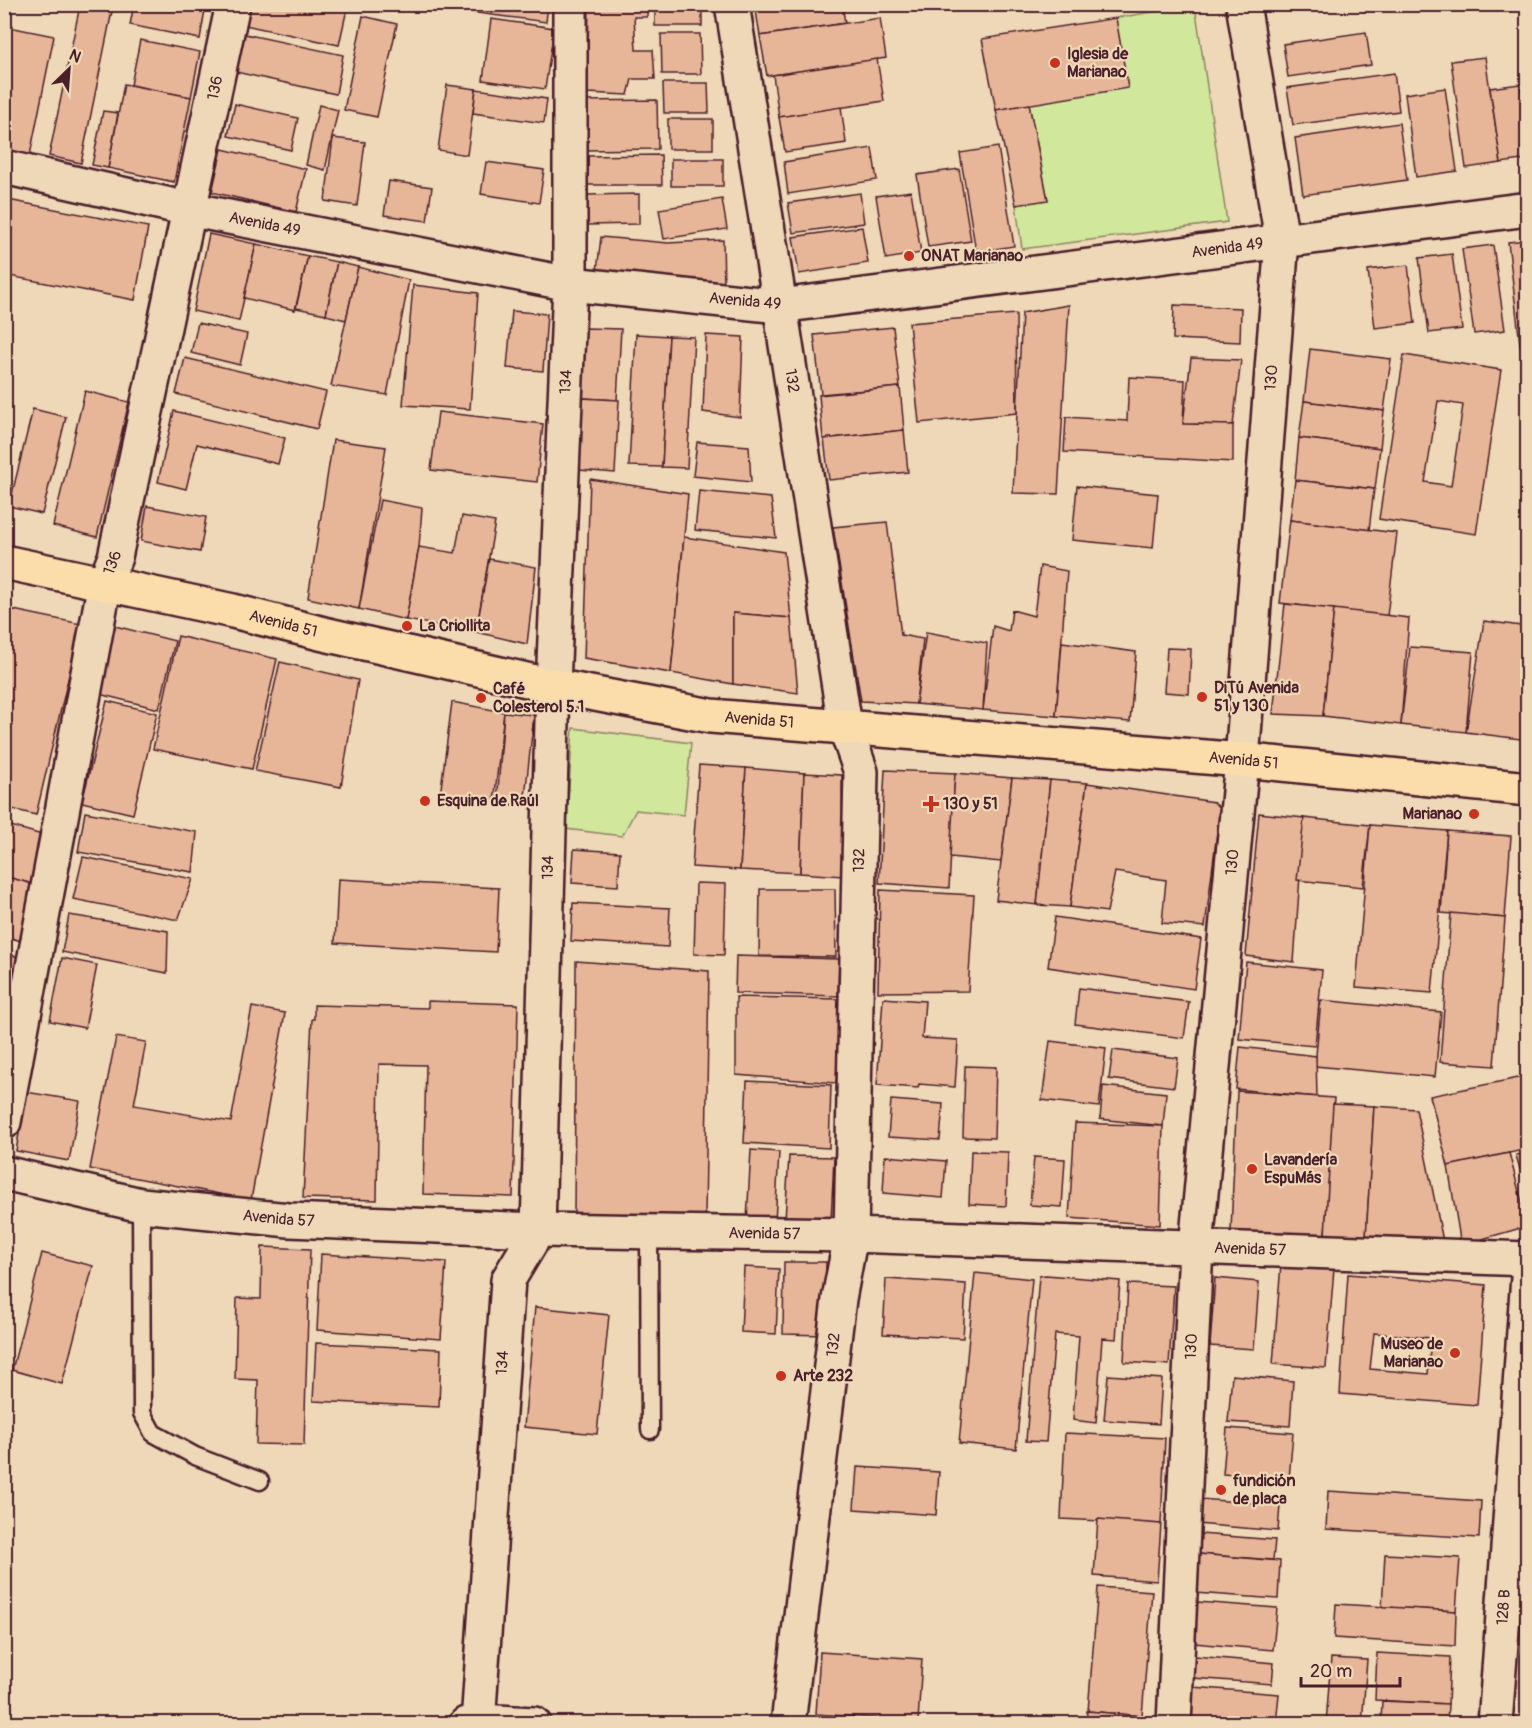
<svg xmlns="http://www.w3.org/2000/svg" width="1532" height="1728" viewBox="0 0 1532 1728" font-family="Pangolin,sans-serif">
	<rect width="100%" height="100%" fill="#eed8b7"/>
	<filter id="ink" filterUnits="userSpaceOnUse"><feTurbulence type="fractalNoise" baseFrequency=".0167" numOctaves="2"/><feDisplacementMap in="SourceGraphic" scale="12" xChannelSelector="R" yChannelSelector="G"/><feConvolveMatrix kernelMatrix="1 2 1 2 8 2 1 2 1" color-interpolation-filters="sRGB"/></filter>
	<g filter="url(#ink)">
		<g fill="#d0e79c" stroke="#8d8364" stroke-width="1.5">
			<path d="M1195 5 1227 222 1022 249 1016 205 1048 200 1029 104 1116 18Z"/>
			<path d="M573 728 691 743 684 815 636 810 622 836 566 829Z"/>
		</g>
		<g fill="#e7b698" stroke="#4a1f2b" stroke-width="1.5" fill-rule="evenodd">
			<path d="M134 4H206L200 39 130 25Z"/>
			<path d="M249 4H326L347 9 339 45 245 25Z"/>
			<path d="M456 4H548L546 22 455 10Z"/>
			<path d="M589 4H647V17H634L636 50H653L655 79H632L628 95 587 93Z"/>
			<rect x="655" y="4" width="47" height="22"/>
			<path d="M755 4H842L845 23 760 36Z"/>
			<path d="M80 5 112 11 81 163 49 156Z"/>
			<path d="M363 16 397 24 377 117 344 110Z"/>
			<path d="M880 18 886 58 767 76 760 36Z"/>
			<path d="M1116 18 1128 88 996 110 982 39Z"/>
			<path d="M491 19 554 28 545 89 483 80Z"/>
			<path d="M4 26 54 36 30 155 4 150Z"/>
			<path d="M1366 32 1371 65 1288 77 1283 44Z"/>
			<path d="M245 34 343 55 336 94 236 72Z"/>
			<path d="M661 34H700L701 74H662Z"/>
			<path d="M140 40 200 52 191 97 131 85Z"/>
			<path d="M1485 57 1501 163 1466 168 1451 61Z"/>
			<path d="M877 59 884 101 779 117 773 75Z"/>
			<path d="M1394 73 1399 111 1293 125 1287 88Z"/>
			<path d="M663 83H708L709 113H664Z"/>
			<path d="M124 84 191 97 174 182 108 168Z"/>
			<path d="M1520 84 1528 135V159L1501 163 1490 88Z"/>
			<path d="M447 85 476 89 467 155 438 150Z"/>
			<path d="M1445 88 1457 171 1416 177 1405 94Z"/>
			<path d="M476 89 547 99 544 123 473 113Z"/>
			<path d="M657 100 658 149 583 150 582 101Z"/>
			<path d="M235 104 298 118 291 150 228 136Z"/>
			<path d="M1029 104 1048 200 1016 205 996 110Z"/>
			<path d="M319 105 338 110 325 170 306 165Z"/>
			<path d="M841 107 846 143 785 152 779 117Z"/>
			<path d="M103 111 118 113 108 168 92 165Z"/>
			<rect x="668" y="119" width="45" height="30"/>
			<path d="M1399 123 1407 180 1303 195 1295 138Z"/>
			<path d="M333 138 365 142 357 206 325 201Z"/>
			<path d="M998 147 1014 246 976 252 960 153Z"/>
			<path d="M872 148 877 180 788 194 784 162Z"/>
			<path d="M222 149 306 169 296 212 212 192Z"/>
			<path d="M661 155 662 185H584L583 156Z"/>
			<rect x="671" y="159" width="52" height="27"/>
			<path d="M486 162 544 170 539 203 481 194Z"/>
			<path d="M959 169 971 241 928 247 917 175Z"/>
			<path d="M389 181 432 187 427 221 384 215Z"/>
			<path d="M911 191 921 253 886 259 876 196Z"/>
			<path d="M860 193 864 223 793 233 788 203Z"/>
			<path d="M639 194V224L585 225V195Z"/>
			<path d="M722 199 727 229 664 239 659 209Z"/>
			<path d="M8 200 148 227 135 300 4 275V216Z"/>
			<path d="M862 227 868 263 799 274 793 237Z"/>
			<path d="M209 234 256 244 239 321 193 311Z"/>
			<path d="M601 237 668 243 723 240 724 287 597 271Z"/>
			<path d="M1528 240V369H1523L1508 242Z"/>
			<path d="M256 244 308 256 295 310 244 298Z"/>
			<path d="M1493 245 1505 330 1474 334 1462 249Z"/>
			<path d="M1452 254 1462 329 1429 333 1419 258Z"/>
			<path d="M308 256 337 262 326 314 296 308Z"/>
			<path d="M337 262 358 267 346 320 326 315Z"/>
			<path d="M1408 265 1415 323 1375 328 1368 270Z"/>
			<path d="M358 267 409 280 387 395 331 386Z"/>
			<path d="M413 285 478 293 470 409 403 405Z"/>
			<path d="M1069 305 1058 494 1013 493 1022 313Z"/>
			<path d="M1174 305 1241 308 1240 342 1173 339Z"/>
			<path d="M512 311 547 314 543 371 507 368Z"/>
			<path d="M1016 314 1017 413 919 423 909 323Z"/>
			<path d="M198 323 247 334 240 365 191 353Z"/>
			<path d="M893 327 900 387 821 394 814 335Z"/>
			<path d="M585 328 621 329 617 400 582 398Z"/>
			<path d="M636 334 669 336 662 467 629 466Z"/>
			<path d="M706 335 743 337 740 417 703 412Z"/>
			<path d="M669 336 694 337 687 468 662 467Z"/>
			<path d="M1310 349 1391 359 1384 411 1304 401Z"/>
			<path d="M1404 355 1501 370 1476 534 1379 519ZM1438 401 1463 405 1451 486 1425 482Z"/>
			<path d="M185 358 326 392 317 429 176 394Z"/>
			<path d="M1191 358 1241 360 1233 425 1183 424Z"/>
			<path d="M1129 377 1185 380 1183 424 1233 425V462L1064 452 1066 417 1127 421Z"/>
			<path d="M900 387 904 430 823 439 819 395Z"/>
			<path d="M85 391 129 402 97 537 53 526Z"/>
			<path d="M582 398 619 400 615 473 579 470Z"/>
			<path d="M1304 401 1384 411 1380 448 1299 438Z"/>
			<path d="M33 409 66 417 42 514 9 506Z"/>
			<path d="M174 411 285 438 278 464 197 444 186 489 158 482Z"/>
			<path d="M438 412 543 424 537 482 431 470Z"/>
			<path d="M904 430 908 472 829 480 824 439Z"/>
			<path d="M1299 438 1380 448 1375 489 1295 480Z"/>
			<path d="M333 440 386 447 359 609 308 598Z"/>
			<path d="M697 442 749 446 751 482 693 476Z"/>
			<path d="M590 479 688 494 671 673 584 658Z"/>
			<path d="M1295 480 1374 489 1369 530 1290 520Z"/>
			<path d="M1077 486 1158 494 1153 548 1072 540Z"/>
			<path d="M699 491 771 498 776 538 695 530Z"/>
			<path d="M380 500 422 508 419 547 406 620 359 609Z"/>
			<path d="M147 506 206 517 200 552 141 541Z"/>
			<path d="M462 516 495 522 476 632 406 620 419 547 455 553Z"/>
			<path d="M1290 520 1397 533 1387 616 1280 603Z"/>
			<path d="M887 522 901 635 923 639 916 704 861 701 833 527Z"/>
			<path d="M684 537 784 552 791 618 733 613V684L671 673Z"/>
			<path d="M489 559 536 567 527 644 476 632Z"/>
			<path d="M1040 566 1067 571 1056 716 983 710 993 626 1009 631 1012 610 1034 616Z"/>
			<path d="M1285 604 1334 609 1323 716 1273 714Z"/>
			<path d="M4 608 81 624 36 815 4 807Z"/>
			<path d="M1334 609 1409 618 1401 725 1323 716Z"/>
			<path d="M733 613 791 618 798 693 733 684Z"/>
			<path d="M1484 621 1528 627V740L1466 732Z"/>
			<path d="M115 626 175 641 159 709 99 694Z"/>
			<path d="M926 632 987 643 983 710 916 704Z"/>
			<path d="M178 636 277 659 252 769 153 749Z"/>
			<path d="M1062 642 1136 652 1130 722 1056 716Z"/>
			<path d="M1410 647 1473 652 1466 732 1401 725Z"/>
			<path d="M1167 648 1191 649 1189 694 1164 692Z"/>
			<path d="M280 662 358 680 341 787 255 771Z"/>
			<path d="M107 701 157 713 133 814 82 802Z"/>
			<path d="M452 702 504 712 494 803 440 796Z"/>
			<path d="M504 712 534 715 524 806 497 803Z"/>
			<path d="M699 765 746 768 740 870 692 867Z"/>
			<path d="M746 768 804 773 800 873 740 870Z"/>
			<path d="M885 770 955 773 949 888 879 883Z"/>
			<path d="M804 773 842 775 843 876 800 873Z"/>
			<path d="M955 773 1012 778 1001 862 950 857Z"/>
			<path d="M1012 778 1050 780 1037 905 996 900Z"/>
			<path d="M1050 780 1087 783 1070 907 1037 905Z"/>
			<path d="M1087 783 1214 802 1220 809 1205 927 1162 923 1166 880 1115 872 1107 912 1070 907Z"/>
			<path d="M85 812 197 832 193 872 78 852Z"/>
			<path d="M1259 813 1304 818 1294 962 1246 956Z"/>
			<path d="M1304 818 1370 825 1363 887 1297 880Z"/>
			<path d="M4 824 49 837 36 885 4 876Z"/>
			<path d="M1370 825 1447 831 1432 993 1356 987Z"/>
			<path d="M1447 831 1511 836 1505 918 1441 913Z"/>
			<path d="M574 849 620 852 618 886 572 883Z"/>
			<path d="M83 857 193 879 178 920 73 899Z"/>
			<path d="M4 876 36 885 21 941 4 936Z"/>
			<path d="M338 879 499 888 496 952 335 943Z"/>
			<path d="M696 883 726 884 724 955 694 954Z"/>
			<path d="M760 889H835L836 957 759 956Z"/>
			<path d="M880 890 974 895 968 991 878 992Z"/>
			<path d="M573 903 670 908 668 947 571 941Z"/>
			<path d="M1451 913 1505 918 1494 1066 1440 1062Z"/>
			<path d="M69 915 168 931 167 973 62 952Z"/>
			<path d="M1055 917 1201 939 1194 989 1048 967Z"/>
			<path d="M4 953 22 958 6 1018H4Z"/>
			<path d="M736 956 839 959 838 996 735 993Z"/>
			<path d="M62 958 97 965 85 1028 50 1021Z"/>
			<path d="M576 961 709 971 705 1216 574 1215Z"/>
			<path d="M1246 962 1322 970 1315 1046 1239 1039Z"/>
			<path d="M1079 988 1189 1002 1184 1038 1075 1024Z"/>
			<path d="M736 997 841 999 836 1083 736 1075Z"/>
			<path d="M883 998 925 1001 922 1038 958 1040 955 1087 919 1084 918 1088 877 1085Z"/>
			<path d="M1321 1000 1441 1012 1435 1077 1315 1066Z"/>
			<path d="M428 1001 518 1004 513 1197 423 1194 426 1065 379 1064 377 1200 303 1198 312 1019H314V1005L428 1008Z"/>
			<path d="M252 1007 285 1013 251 1200 90 1169 116 1037 146 1042 134 1105 231 1122Z"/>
			<path d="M1050 1041 1106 1048 1099 1107 1042 1100Z"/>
			<path d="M1240 1047 1316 1056 1317 1097 1236 1089Z"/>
			<path d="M1113 1050 1178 1058 1174 1087 1109 1079Z"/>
			<path d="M965 1066 996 1067 994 1138 963 1137Z"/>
			<path d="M1528 1076V1149L1448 1166 1430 1096Z"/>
			<path d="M747 1081 831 1085 829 1148 744 1143Z"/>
			<path d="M1103 1086 1166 1093 1163 1126 1100 1119Z"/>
			<path d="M1237 1091 1334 1098 1325 1235 1231 1231Z"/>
			<path d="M26 1092 80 1101 69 1161 16 1151Z"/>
			<path d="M891 1100 943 1104 940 1140 888 1137Z"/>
			<path d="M1333 1104 1374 1106 1366 1238 1325 1235Z"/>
			<path d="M1374 1106 1416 1109 1443 1241 1366 1238Z"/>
			<path d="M1075 1123 1163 1126 1160 1225 1069 1218Z"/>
			<path d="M751 1150 779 1152 775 1222 747 1220Z"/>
			<path d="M971 1151 1008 1152 1006 1206 969 1204Z"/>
			<path d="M1509 1153 1528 1226 1461 1245 1448 1166Z"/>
			<path d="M1528 1153V1198L1516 1155Z"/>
			<path d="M789 1156 834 1157 831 1221 785 1220Z"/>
			<path d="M885 1156 946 1161 943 1198 883 1193Z"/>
			<path d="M1034 1157 1065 1159 1062 1207 1030 1205Z"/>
			<path d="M262 1247 310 1249 304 1445 256 1444 258 1380 235 1379 237 1298 261 1299Z"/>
			<path d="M42 1253 93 1266 62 1384 12 1370Z"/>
			<path d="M321 1254 446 1262 441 1339 317 1330Z"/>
			<path d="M784 1262H826L825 1335 783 1334Z"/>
			<path d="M1281 1264 1334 1268 1326 1368 1273 1364Z"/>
			<path d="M744 1267 779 1269 776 1334 741 1332Z"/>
			<path d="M975 1273 1032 1279 1016 1449 959 1443Z"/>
			<path d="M1348 1274 1486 1285 1477 1405 1340 1394ZM1374 1333 1431 1338 1428 1374 1370 1369Z"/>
			<path d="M1046 1275 1120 1281 1116 1339 1102 1338 1096 1423 1073 1420 1079 1336 1055 1334 1046 1442 1026 1441 1039 1276Z"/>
			<path d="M1215 1278 1259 1282 1254 1349 1210 1346Z"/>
			<path d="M886 1279 966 1284 963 1338 883 1334Z"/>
			<path d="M1128 1284 1174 1286 1169 1365 1124 1362Z"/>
			<path d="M535 1307 609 1315 597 1434 524 1427Z"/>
			<path d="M316 1343 441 1349 439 1407 313 1401Z"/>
			<path d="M1108 1375 1162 1379 1159 1424 1104 1420Z"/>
			<path d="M1232 1375 1293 1381 1290 1426 1228 1422Z"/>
			<path d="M1227 1428 1293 1433 1289 1479 1223 1474Z"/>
			<path d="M1065 1433 1165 1438 1161 1524 1061 1519Z"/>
			<path d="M857 1467 939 1472 936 1515 854 1509Z"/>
			<path d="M1328 1491 1481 1501 1479 1538 1326 1529Z"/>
			<path d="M1199 1499 1280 1505 1278 1531 1197 1524Z"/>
			<path d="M1098 1519 1161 1524 1157 1581 1094 1576Z"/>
			<path d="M1200 1534 1275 1540 1273 1560 1198 1554Z"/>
			<path d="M1198 1554 1280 1561 1278 1599 1195 1593Z"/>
			<path d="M1385 1554 1460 1558 1456 1611 1382 1607Z"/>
			<path d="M1098 1587 1152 1591 1142 1716 1088 1711Z"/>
			<path d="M1197 1602 1277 1608 1273 1650 1194 1643Z"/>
			<path d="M1336 1604 1456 1611 1455 1646 1334 1638Z"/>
			<path d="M820 1652 922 1659 918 1721 816 1714Z"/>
			<path d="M1377 1653 1450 1657 1448 1704 1375 1700Z"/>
			<path d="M1195 1656 1274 1663 1272 1684 1193 1678Z"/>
			<path d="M1331 1658 1367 1660 1362 1724H1326Z"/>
			<path d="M1192 1687 1279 1694 1276 1724H1231L1190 1720Z"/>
			<path d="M1382 1701 1448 1704 1447 1724H1381Z"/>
			<path d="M1087 1711 1142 1716V1724H1086Z"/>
		</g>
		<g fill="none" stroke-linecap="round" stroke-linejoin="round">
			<defs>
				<g id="lane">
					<path d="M141 1205 142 1413 153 1433 195 1456 260 1481"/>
					<path d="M649 1232 650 1430"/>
				</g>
				<g id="street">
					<path id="s1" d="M4 167 188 209 570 284 780 306 732 4"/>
					<path id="s2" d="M4 1122 105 582 115 557 233 4"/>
					<path d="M466 1724 478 1721 534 1724"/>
					<path id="s3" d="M478 1724 508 1280 538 1230 553 686 570 284V4"/>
					<path id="s4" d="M788 1724 839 1299 851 1235 861 772 845 726"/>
				</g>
				<g id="secondary">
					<path id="s5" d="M845 726 780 306 1528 209"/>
					<path id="s6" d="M4 1173 141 1205 289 1220 538 1230 851 1235 1528 1259"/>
					<path id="s7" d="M1174 1724 1196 1247 1242 760 1282 240 1243 4"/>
					<path id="s8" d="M1495 1724 1528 1277"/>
				</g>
				<g id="primary">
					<path id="s9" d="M4 562 233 611 324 634 553 686 711 716 1242 760 1528 789"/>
				</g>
			</defs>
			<use href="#lane" stroke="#4a1f2b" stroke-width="21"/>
			<use href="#street" stroke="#4a1f2b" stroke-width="38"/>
			<use href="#secondary" stroke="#4a1f2b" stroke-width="38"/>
			<use href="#primary" stroke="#4a1f2b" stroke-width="38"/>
			<use href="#lane" stroke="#eed8b7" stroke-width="16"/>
			<use href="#street" stroke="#eed8b7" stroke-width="33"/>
			<use href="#secondary" stroke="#eed8b7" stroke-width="33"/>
			<use href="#primary" stroke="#faddab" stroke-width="33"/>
		</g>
	</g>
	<g fill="#c8321e" stroke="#eed8b7" stroke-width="2">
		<circle cx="1055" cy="63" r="6"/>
		<circle cx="909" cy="256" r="6"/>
		<circle cx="407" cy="626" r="6"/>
		<circle cx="1202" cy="697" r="6"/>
		<circle cx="481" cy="698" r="6"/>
		<circle cx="425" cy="801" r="6"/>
		<path d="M928 795h6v6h6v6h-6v6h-6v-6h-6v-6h6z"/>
		<circle cx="1474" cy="814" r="6"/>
		<circle cx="1252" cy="1169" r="6"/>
		<circle cx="1455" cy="1353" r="6"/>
		<circle cx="781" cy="1376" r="6"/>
		<circle cx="1221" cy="1490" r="6"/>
	</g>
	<g text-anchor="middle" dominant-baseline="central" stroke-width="4.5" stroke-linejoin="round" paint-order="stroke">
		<g font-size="16" font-weight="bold" fill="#4a1f2b" stroke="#eed8b7" text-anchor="start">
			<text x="1067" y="54">Iglesia de<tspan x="1067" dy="18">Marianao</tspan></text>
			<text x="921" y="256">ONAT Marianao</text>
			<text x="419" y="626">La Criollita</text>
			<text x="1214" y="688">DiTú Avenida<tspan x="1214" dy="18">51 y 130</tspan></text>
			<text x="493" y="689">Café<tspan x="493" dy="18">Colesterol 5.1</tspan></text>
			<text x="437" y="801">Esquina de Raúl</text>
			<text x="943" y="804">130 y 51</text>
			<text x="1462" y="814" text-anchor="end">Marianao</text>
			<text x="1264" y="1160">Lavandería<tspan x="1264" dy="18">EspuMás</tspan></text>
			<text x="1443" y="1344" text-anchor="end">Museo de<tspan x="1443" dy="18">Marianao</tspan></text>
			<text x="793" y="1376">Arte 232</text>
			<text x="1233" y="1481">fundición<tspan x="1233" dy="18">de placa</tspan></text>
		</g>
		<g font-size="16" fill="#4a1f2b" stroke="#eed8b7">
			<text stroke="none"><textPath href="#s2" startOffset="1056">136</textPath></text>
			<text stroke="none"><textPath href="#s1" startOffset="267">Avenida 49</textPath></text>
			<text stroke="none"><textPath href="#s5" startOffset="876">Avenida 49</textPath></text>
			<text transform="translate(745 301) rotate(5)">Avenida 49</text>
			<text stroke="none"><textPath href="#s7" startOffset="1350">130</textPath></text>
			<text transform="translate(792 381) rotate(81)">132</text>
			<text stroke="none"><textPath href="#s3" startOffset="1352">134</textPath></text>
			<text stroke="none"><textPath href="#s2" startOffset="570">136</textPath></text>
			<text stroke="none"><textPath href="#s9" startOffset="286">Avenida 51</textPath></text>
			<text stroke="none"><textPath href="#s9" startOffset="772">Avenida 51</textPath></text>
			<text stroke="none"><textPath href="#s9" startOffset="1258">Avenida 51</textPath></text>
			<text stroke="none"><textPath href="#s4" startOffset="868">132</textPath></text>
			<text stroke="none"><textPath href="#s7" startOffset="864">130</textPath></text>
			<text stroke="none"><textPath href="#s3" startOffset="866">134</textPath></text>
			<text stroke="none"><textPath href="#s6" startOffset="279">Avenida 57</textPath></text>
			<text stroke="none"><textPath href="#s6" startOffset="765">Avenida 57</textPath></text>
			<text stroke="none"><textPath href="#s6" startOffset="1251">Avenida 57</textPath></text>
			<text stroke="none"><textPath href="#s4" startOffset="382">132</textPath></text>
			<text stroke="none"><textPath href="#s7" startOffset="378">130</textPath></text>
			<text stroke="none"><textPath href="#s3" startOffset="362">134</textPath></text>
			<text stroke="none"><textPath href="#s8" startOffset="117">128 B</textPath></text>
		</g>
	</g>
	<rect width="1532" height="1728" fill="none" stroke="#eed8b7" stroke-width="24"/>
	<rect x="12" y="12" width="1508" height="1704" fill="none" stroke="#4a1f2b" stroke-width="2" filter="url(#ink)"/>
	<g transform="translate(69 69) rotate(25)" stroke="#eed8b7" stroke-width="4.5" paint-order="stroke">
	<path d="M0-4.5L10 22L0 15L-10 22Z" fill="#4a1f2b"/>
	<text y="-9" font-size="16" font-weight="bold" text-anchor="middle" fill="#4a1f2b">N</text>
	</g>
	<path d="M1301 1677v9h99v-9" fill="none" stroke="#4a1f2b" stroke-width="3"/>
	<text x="1310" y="1677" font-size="18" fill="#4a1f2b" stroke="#eed8b7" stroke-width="4.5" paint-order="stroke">20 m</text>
</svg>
